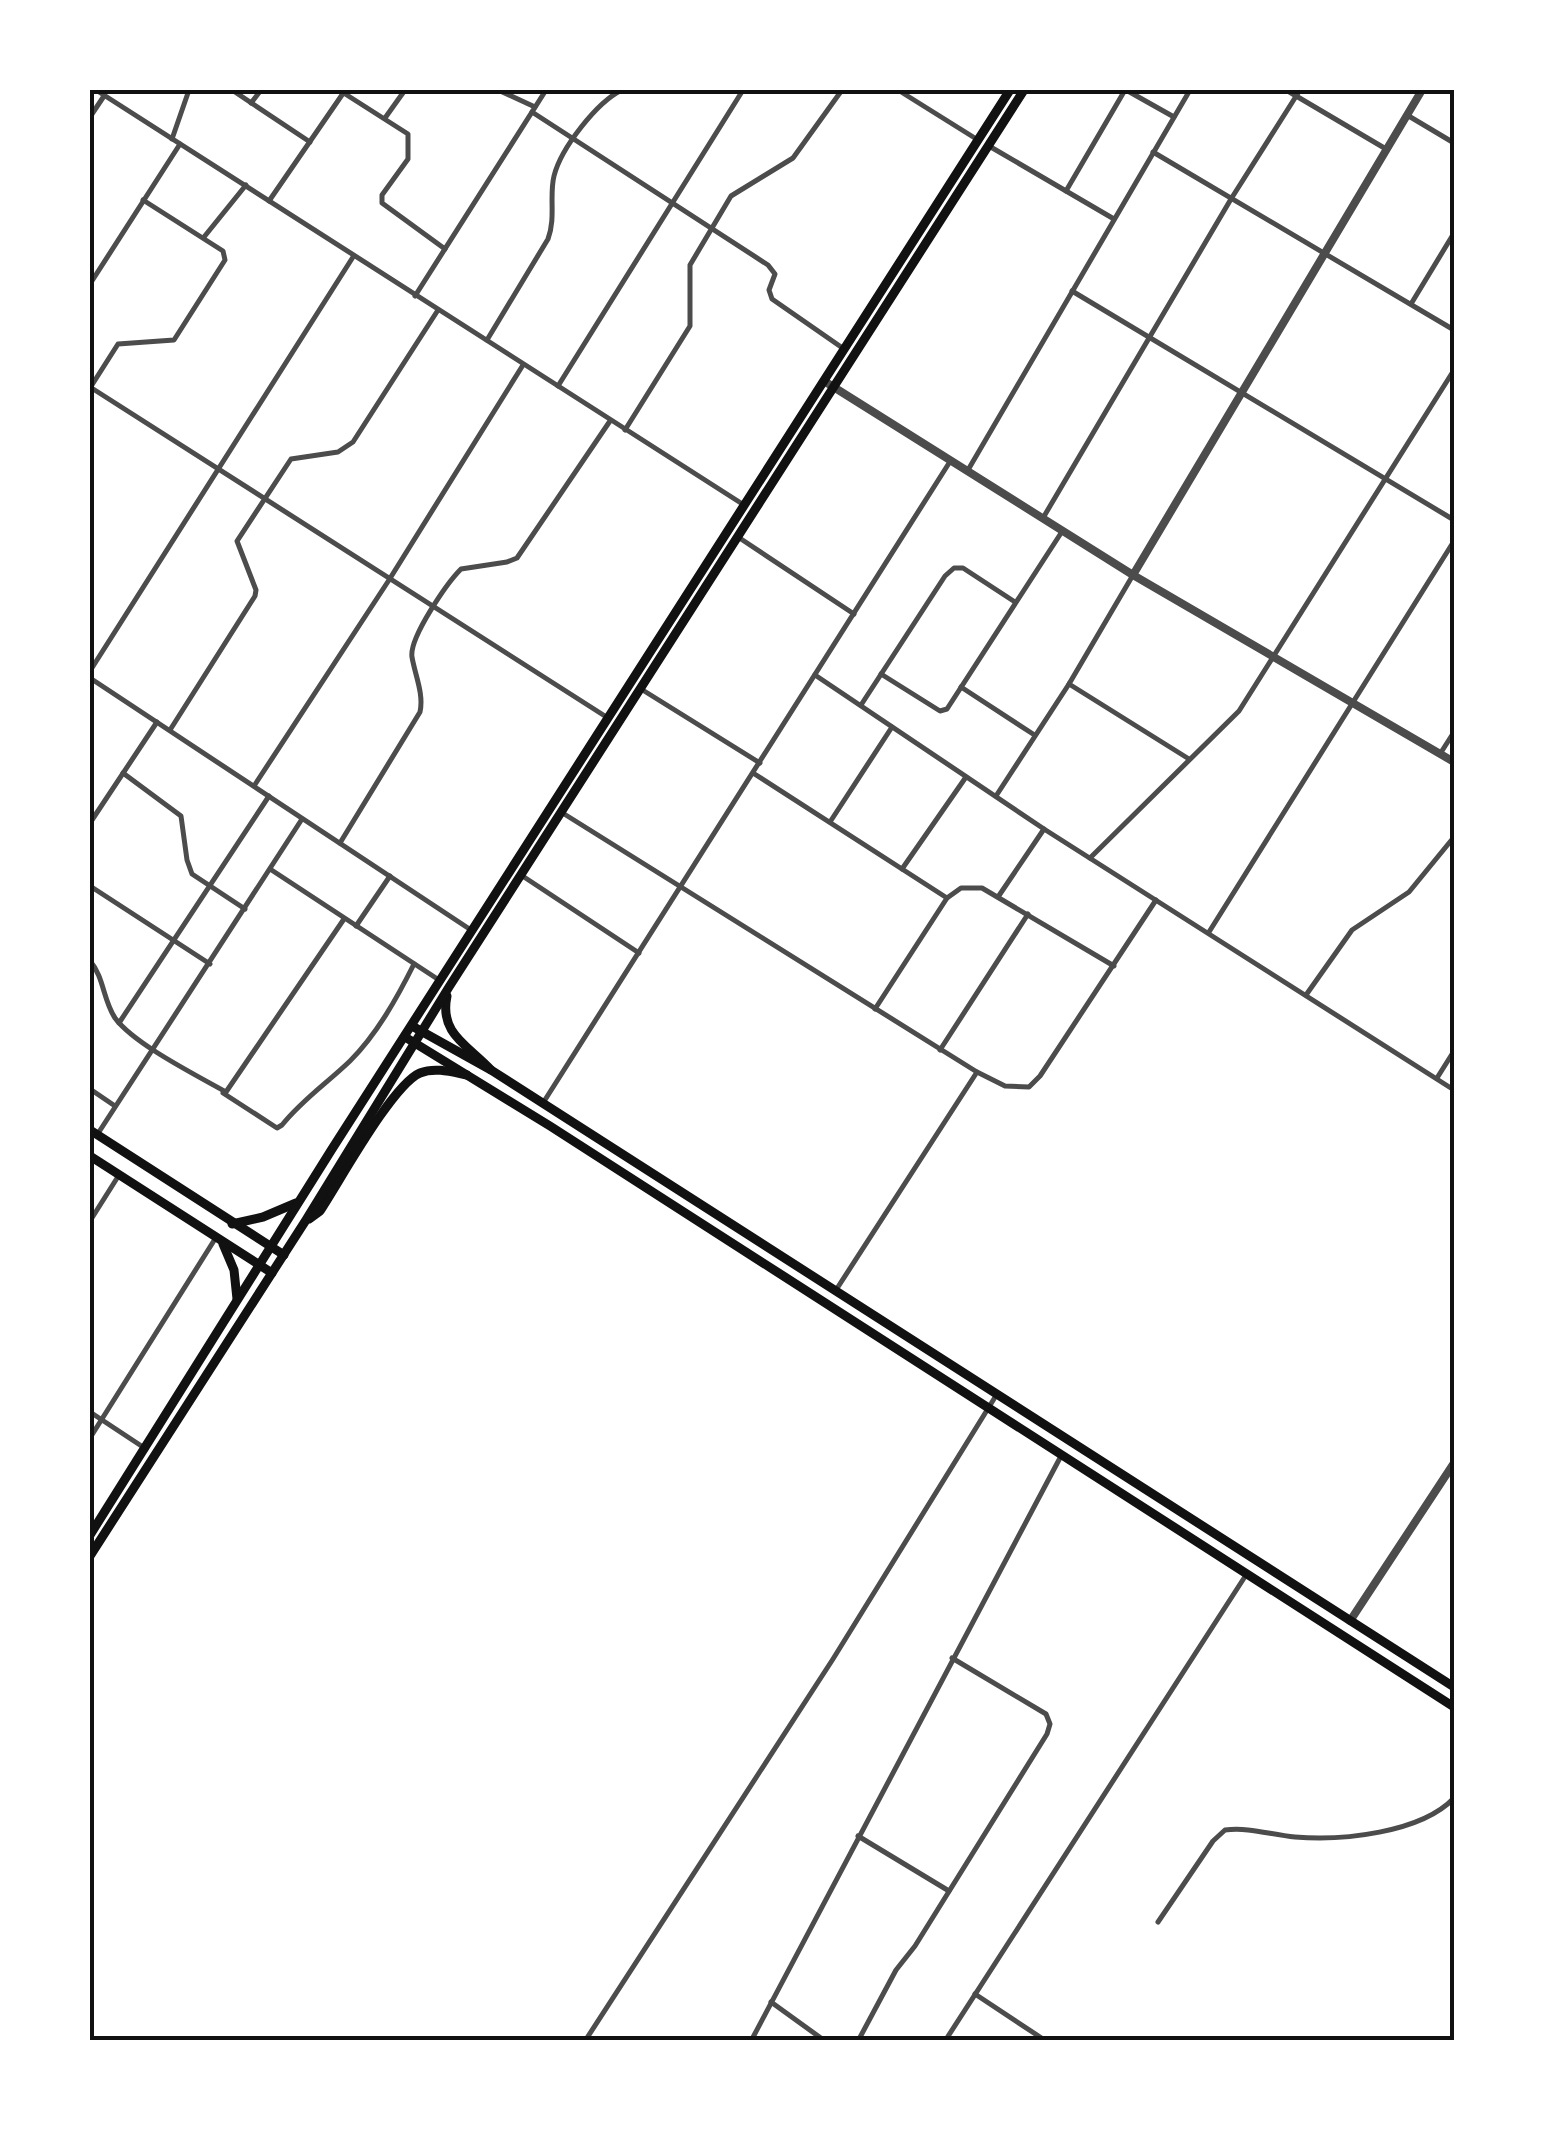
<svg xmlns="http://www.w3.org/2000/svg" width="1544" height="2131" viewBox="0 0 1544 2131" font-family="Cabin,sans-serif">
	<rect width="100%" height="100%" fill="#fff"/>
	<g fill="none" stroke-linecap="round" stroke-linejoin="round">
		<g stroke="#4c4c4c" stroke-width="5">
			<path d="M96 90 744 505"/>
			<path d="M232 90 310 142"/>
			<path d="M339 90 408 134V159L382 195V203L445 249"/>
			<path d="M498 90 535 107"/>
			<path d="M898 90 978 140"/>
			<path d="M1126 90 1174 117"/>
			<path d="M1286 90 1386 149"/>
			<path d="M251 103 261 90"/>
			<path d="M532 112 768 265 775 274 769 290 772 299 844 349"/>
			<path d="M1407 115 1454 143"/>
			<path d="M90 117 104 96"/>
			<path d="M385 118 405 90"/>
			<path d="M172 139 189 90"/>
			<path d="M989 146 1114 219"/>
			<path d="M1153 152 1454 330"/>
			<path d="M1066 191 1125 90"/>
			<path d="M269 201 344 92"/>
			<path d="M204 237 246 185"/>
			<path d="M90 284 180 144"/>
			<path d="M1072 291 1454 520"/>
			<path d="M415 296 546 90"/>
			<path d="M1411 304 1454 233"/>
			<path d="M487 340 548 239C556 218 549 196 554 176 561 148 597 102 622 90"/>
			<path d="M558 386 743 90"/>
			<path d="M90 387 608 718"/>
			<path d="M90 388 118 344 174 340 225 260 223 251 143 200"/>
			<path d="M625 430 690 326V265L731 196 793 158 842 90"/>
			<path d="M968 470 1190 90"/>
			<path d="M1043 518 1231 199 1300 90"/>
			<path d="M738 537 854 614"/>
			<path d="M90 671 353 257"/>
			<path d="M881 674 940 711 947 709 1063 530"/>
			<path d="M815 675 1044 829 1454 1090"/>
			<path d="M90 678 471 930"/>
			<path d="M1069 684 1189 759"/>
			<path d="M961 687 1033 734"/>
			<path d="M641 689 760 763"/>
			<path d="M861 705 945 576 954 568H963L1015 602"/>
			<path d="M170 730 255 596 256 590 237 541 291 459 338 452 353 442 438 310"/>
			<path d="M1440 754 1454 732"/>
			<path d="M123 773 181 816 187 860 192 874 245 909"/>
			<path d="M753 773 947 898"/>
			<path d="M254 786 389 580 523 365"/>
			<path d="M996 796 1069 684 1133 575"/>
			<path d="M561 812 977 1072"/>
			<path d="M830 822 892 727"/>
			<path d="M90 823 157 722"/>
			<path d="M340 843 420 712C424 694 415 675 412 657 409 638 447 583 461 569L507 562 517 558 610 421"/>
			<path d="M1090 858 1239 711 1454 370"/>
			<path d="M270 869 439 980"/>
			<path d="M902 869 966 777"/>
			<path d="M521 875 639 953"/>
			<path d="M90 886 210 964"/>
			<path d="M998 897 1044 829"/>
			<path d="M356 926 390 876"/>
			<path d="M1209 932 1454 541"/>
			<path d="M90 961C104 977 103 1000 115 1018 134 1044 196 1075 226 1092L344 919"/>
			<path d="M1306 995 1352 930 1409 892 1454 837"/>
			<path d="M875 1009 947 898 961 888H982L1114 966"/>
			<path d="M119 1023 269 796"/>
			<path d="M940 1050 1028 914"/>
			<path d="M1437 1078 1454 1051"/>
			<path d="M90 1089 115 1106"/>
			<path d="M223 1093 277 1128 282 1125C303 1099 326 1084 350 1061 377 1034 397 998 414 964"/>
			<path d="M543 1103 951 460"/>
			<path d="M97 1135 302 819"/>
			<path d="M90 1221 119 1175"/>
			<path d="M836 1290 977 1072 1005 1086 1029 1087 1040 1076 1156 900"/>
			<path d="M90 1412 146 1449"/>
			<path d="M90 1438 215 1239"/>
			<path d="M858 1836 949 1891"/>
			<path d="M1158 1922 1213 1841 1225 1830C1250 1827 1271 1835 1295 1837 1341 1841 1421 1833 1454 1798"/>
			<path d="M975 1994 1046 2041"/>
			<path d="M771 2002 825 2041"/>
			<path d="M585 2041 833 1659 997 1394"/>
			<path d="M751 2041 1061 1456"/>
			<path d="M858 2041 896 1970 915 1946 1047 1734 1050 1724 1046 1714 952 1658"/>
			<path d="M945 2041 1246 1575"/>
		</g>
		<g stroke="#4c4c4c" stroke-width="8">
			<path d="M824 381 1133 575 1454 762"/>
			<path d="M1133 575 1422 90"/>
			<path d="M1350 1621 1454 1463"/>
		</g>
		<g stroke="#111" stroke-width="9">
			<path d="M412 1026 491 1070 1454 1687"/>
			<path d="M405 1037 550 1126 1454 1707"/>
			<path d="M90 1130 284 1255"/>
			<path d="M90 1156 272 1273"/>
		</g>
		<g stroke="#111" stroke-width="9">
			<path d="M447 996C439 1034 468 1045 491 1070"/>
			<path d="M309 1219 320 1211C340 1181 392 1085 420 1073 435 1067 452 1072 467 1075"/>
			<path d="M232 1224 263 1217 296 1203"/>
			<path d="M223 1244 234 1270 237 1299"/>
			<path d="M90 1535 332 1149 1010 90"/>
			<path d="M90 1556 306 1220 449 987 1024 90"/>
		</g>
	</g>
	<rect width="1544" height="2131" fill="none" stroke="#ffffff" stroke-width="185"/>
	<rect x="92" y="92" width="1360" height="1946" fill="none" stroke="#111" stroke-width="4"/>
</svg>
